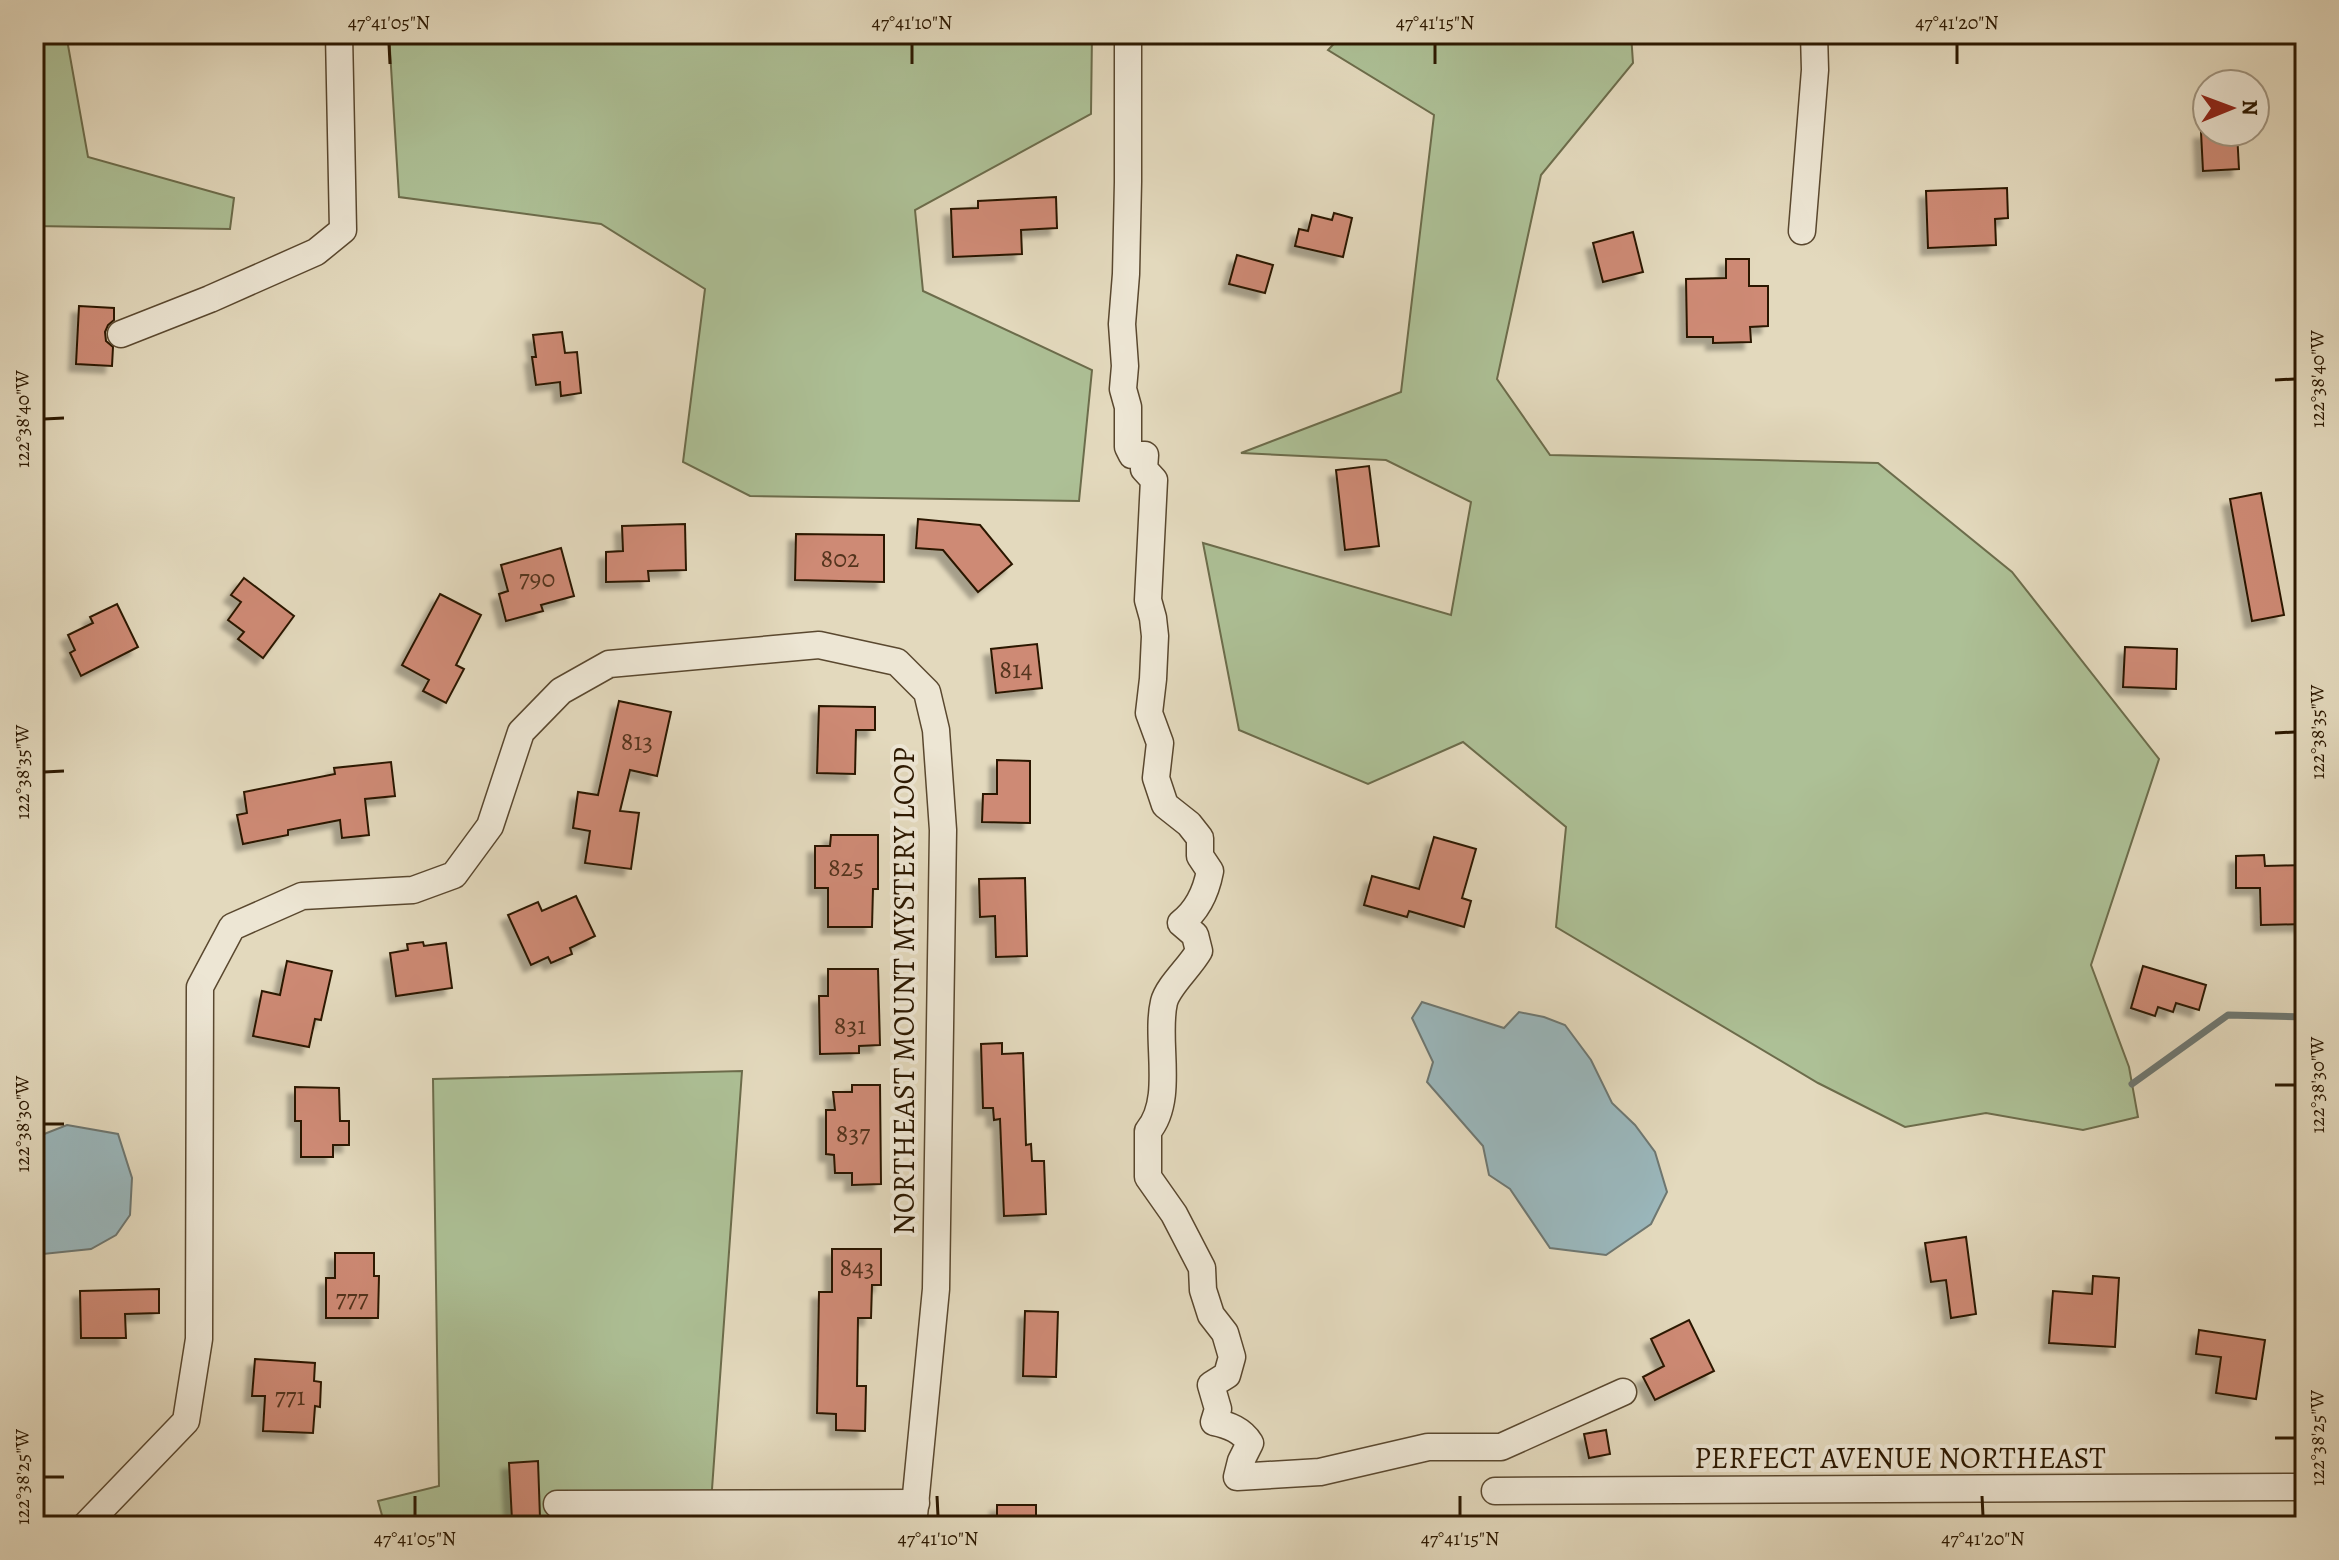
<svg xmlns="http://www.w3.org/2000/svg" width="2339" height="1560" viewBox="0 0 2339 1560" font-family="Alegreya,serif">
	<defs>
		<filter id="shadow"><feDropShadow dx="-7" dy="7" stdDeviation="2" flood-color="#0004"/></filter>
	</defs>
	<rect width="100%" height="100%" fill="#e3d9bd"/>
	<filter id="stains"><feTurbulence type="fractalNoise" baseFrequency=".0025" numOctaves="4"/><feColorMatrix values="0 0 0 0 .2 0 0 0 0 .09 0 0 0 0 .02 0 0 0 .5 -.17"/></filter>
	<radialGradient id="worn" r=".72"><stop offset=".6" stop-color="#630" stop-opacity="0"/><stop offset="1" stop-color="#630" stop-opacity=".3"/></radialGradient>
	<g fill="#adc096" stroke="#6c6c4b" stroke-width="2">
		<path d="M34 34H66L88 157 234 198 230 229 34 226Z"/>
		<path d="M389 34H1092L1091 114 915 210 923 291 1092 370 1079 501 750 496 683 462 705 289 601 224 399 197Z"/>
		<path d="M1343 34H1631L1633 63 1541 175 1497 379 1550 455 1878 463 2012 572 2159 759 2091 965 2129 1067 2138 1117 2083 1130 1986 1113 1905 1127 1818 1083 1556 927 1566 827 1463 742 1368 784 1239 730 1203 543 1451 615 1471 502 1386 460 1241 453 1401 392 1434 115 1328 50Z"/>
		<path d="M742 1071 711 1503 706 1526H385L378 1501 439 1486 433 1079Z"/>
	</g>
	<g fill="#9ab7bc" stroke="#6e7771" stroke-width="2">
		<path d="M1422 1002 1504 1028 1519 1012 1544 1017 1565 1025 1591 1060 1612 1103 1635 1125 1655 1152 1667 1192 1651 1224 1606 1255 1550 1248 1510 1189 1489 1175 1483 1146 1427 1082 1433 1062 1412 1018Z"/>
		<path d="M67 1125 118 1134 132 1178 130 1215 116 1235 91 1249 43 1254 34 1245V1138Z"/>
	</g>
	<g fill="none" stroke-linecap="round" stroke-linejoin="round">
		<path stroke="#6e7771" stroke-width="7" d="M2132 1084 2228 1015 2305 1017"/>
	</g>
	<g fill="#ce8a74" stroke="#2c1800" stroke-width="2" filter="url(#shadow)">
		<path d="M2201 132H2237L2239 169 2203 171Z"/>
		<path d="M2007 188 2008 218 1995 219 1996 245 1928 248 1926 191Z"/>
		<path d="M1056 197 1057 228 1021 230 1022 254 953 257 951 209 978 208V201Z"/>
		<path d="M1334 213 1352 218 1343 257 1295 246 1299 229 1308 231 1312 215 1332 220Z"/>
		<path d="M1633 232 1643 272 1603 282 1593 243Z"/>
		<path d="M1237 255 1273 265 1265 293 1229 284Z"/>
		<path d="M1726 259H1749V286H1768V326L1750 327 1751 342 1713 343V337H1687L1686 279 1726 278Z"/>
		<path d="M79 306 114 308V320L108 325 105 332 106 341 113 347 112 366 76 364Z"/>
		<path d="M562 332 565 353 577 352 581 393 561 396 560 382 536 385 532 357H536L533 335Z"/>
		<path d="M1369 466 1379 546 1345 550 1336 470Z"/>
		<path d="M2261 493 2284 615 2252 621 2230 499Z"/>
		<path d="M918 519 980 525 1012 564 978 592 943 550 916 548Z"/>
		<path d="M685 524 686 570 648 571 649 581 606 582V552L623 551 622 526Z"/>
		<path d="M796 534 884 535V582L795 580Z"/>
		<path d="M561 548 574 596 541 605 543 611 506 621 499 594 508 591 501 565Z"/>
		<path d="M244 578 294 616 263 658 238 639 244 632 228 620 241 602 231 595Z"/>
		<path d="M440 594 481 615 456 665 464 669 446 703 423 691 429 680 402 665Z"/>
		<path d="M117 604 138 647 81 676 70 653 75 650 68 635 93 623 90 617Z"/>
		<path d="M1037 644 1042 688 996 693 991 649Z"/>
		<path d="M2125 647 2177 649 2176 689 2123 687Z"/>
		<path d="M619 701 671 712 657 776 630 770 620 811 639 813 631 869 585 863 590 831 573 828 578 792 598 795Z"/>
		<path d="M819 706 875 707V730H856L855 774 817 773Z"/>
		<path d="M997 760 1030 761V823L982 822 983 794H997Z"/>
		<path d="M391 762 395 796 365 799 369 835 342 838 340 820 288 830V835L243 844 237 815 247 813 244 792 335 774 334 768Z"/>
		<path d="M831 835H878V889H873L872 927H828V888H815V846H830Z"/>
		<path d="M1434 837 1476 849 1462 898 1471 901 1464 927 1409 911 1407 917 1364 905 1372 876 1419 889Z"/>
		<path d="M2264 855 2265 866 2305 865V924L2261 925 2260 888H2236V856Z"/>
		<path d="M1025 878 1027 956 996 957 995 916 980 917 979 879Z"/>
		<path d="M576 896 595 936 570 948 572 954 551 963 548 957 531 965 508 915 538 902 542 911Z"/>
		<path d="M423 942 424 946 446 943 452 988 396 996 390 953 408 950 407 944Z"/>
		<path d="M287 961 332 971 321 1020 315 1019 309 1047 253 1036 262 991 280 995Z"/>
		<path d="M2143 966 2206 985 2199 1010 2176 1003 2173 1012 2158 1007 2155 1016 2131 1008Z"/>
		<path d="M828 969H878L880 1045 859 1046V1053L820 1054 819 996H828Z"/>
		<path d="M1002 1043V1054L1023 1053 1026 1145 1031 1144 1032 1161H1044L1046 1214 1004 1216 1000 1119 994 1120 993 1108H983L981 1044Z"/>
		<path d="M852 1085H880L881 1184 852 1185V1173H835L834 1155 826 1154V1110H835L833 1092H852Z"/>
		<path d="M295 1087 339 1088 340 1121H349V1145H333V1157H301V1121H295Z"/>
		<path d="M1966 1237 1976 1314 1951 1318 1946 1280 1931 1282 1925 1243Z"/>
		<path d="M832 1249H881V1285H872L871 1318H858L857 1386H866L865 1431 836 1430V1414L817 1413 819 1292H832Z"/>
		<path d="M335 1253H374V1276H379L378 1318H326V1278H335Z"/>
		<path d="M2093 1276 2119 1278 2115 1347 2049 1343 2053 1291 2092 1294Z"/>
		<path d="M159 1289V1313L125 1314 126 1338H81L80 1291Z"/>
		<path d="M1025 1311 1058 1312 1056 1377 1023 1376Z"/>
		<path d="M1689 1320 1714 1371 1655 1400 1643 1377 1664 1366 1651 1339Z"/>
		<path d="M2199 1330 2265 1340 2256 1399 2216 1393 2221 1357 2196 1354Z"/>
		<path d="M255 1359 315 1363 314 1381 321 1382 320 1407 315 1406 313 1433 263 1431 265 1396H252Z"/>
		<path d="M1606 1430 1610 1454 1589 1458 1584 1434Z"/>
		<path d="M538 1461 540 1518 512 1520 509 1463Z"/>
		<rect x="997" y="1505" width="39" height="21"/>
	</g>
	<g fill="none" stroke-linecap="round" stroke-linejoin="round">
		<defs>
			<g id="minor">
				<path d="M1128 34V182L1126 274 1122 324 1125 366 1123 389 1128 407V447L1132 455H1145L1144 469 1154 480 1148 600 1153 618 1155 636 1153 679 1149 713 1160 743 1156 778 1165 805 1189 824 1200 838V856L1210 871C1206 892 1198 910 1181 923L1195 935 1199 951C1190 967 1168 986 1164 1002 1155 1040 1175 1099 1148 1131V1177L1174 1214 1202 1268 1203 1290 1211 1315 1225 1333 1232 1357 1227 1375 1211 1385 1218 1409 1214 1422C1229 1425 1242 1430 1250 1443L1241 1461 1237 1477 1320 1472 1428 1447H1501L1623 1392"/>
				<path d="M1802 231 1815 70 1814 34"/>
				<path d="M121 334 210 299 316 252 343 230 339 34"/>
				<path d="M1495 1491 2305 1487"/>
				<path d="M557 1504 916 1503"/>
				<path d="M85 1526 186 1421 199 1339 200 987 232 927 302 896 413 890 454 875 490 826 521 732 561 691 609 664 819 645 897 662 927 692 936 730 943 830 936 1289 913 1526"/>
			</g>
		</defs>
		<use href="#minor" stroke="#5a482f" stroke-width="29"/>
		<use href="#minor" stroke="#ede6d4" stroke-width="26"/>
	</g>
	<path fill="none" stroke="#2c1800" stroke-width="3" d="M389 44 390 64M912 44V64M1435 44V64M1957 44V64M2275 380 2295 379M44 419 64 418M2275 733 2295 732M44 772 64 771M2275 1085H2295M44 1124H64M2275 1438H2295M44 1477H64M415 1496V1516M937 1496 938 1516M1460 1496V1516M1982 1496 1983 1516"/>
	<g text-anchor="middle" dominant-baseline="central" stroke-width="8" stroke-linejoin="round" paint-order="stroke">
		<g font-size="26" fill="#54341d">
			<text x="840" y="558">802</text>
			<text x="537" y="578">790</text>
			<text x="1016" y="669">814</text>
			<text x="637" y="741">813</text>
			<text x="846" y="867">825</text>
			<text x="850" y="1025">831</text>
			<text x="853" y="1133">837</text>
			<text x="857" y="1267">843</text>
			<text x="352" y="1298">777</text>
			<text x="290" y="1396">771</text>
		</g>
		<g font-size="30" fill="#2c1800" stroke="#ede6d4">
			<text transform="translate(904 991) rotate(-90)">NORTHEAST MOUNT MYSTERY LOOP</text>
			<text x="1900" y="1458">PERFECT AVENUE NORTHEAST</text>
		</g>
	</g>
	<rect width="2339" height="1560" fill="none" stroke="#e3d9bd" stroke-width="88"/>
	<g transform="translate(2231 108) rotate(89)"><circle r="38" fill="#ede6d4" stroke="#a0947f" stroke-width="2"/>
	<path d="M0-6L14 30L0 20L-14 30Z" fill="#8f2418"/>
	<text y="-12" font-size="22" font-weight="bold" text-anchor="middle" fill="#2c1800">N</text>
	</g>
	<rect x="44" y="44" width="2251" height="1472" fill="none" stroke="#2c1800" stroke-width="3"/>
	<g font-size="20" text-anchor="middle" fill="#2c1800">
		<text x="389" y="29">47°41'05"N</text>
		<text x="912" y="29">47°41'10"N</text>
		<text x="1435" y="29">47°41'15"N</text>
		<text x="1957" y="29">47°41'20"N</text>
		<text transform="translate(2317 379) rotate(-90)" y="7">122°38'40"W</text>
		<text transform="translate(22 419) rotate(-90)" y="7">122°38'40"W</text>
		<text transform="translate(2317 732) rotate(-90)" y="7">122°38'35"W</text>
		<text transform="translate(22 772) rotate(-90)" y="7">122°38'35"W</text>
		<text transform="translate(2317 1085) rotate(-90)" y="7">122°38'30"W</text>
		<text transform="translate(22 1124) rotate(-90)" y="7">122°38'30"W</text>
		<text transform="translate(2317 1438) rotate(-90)" y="7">122°38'25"W</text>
		<text transform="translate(22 1477) rotate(-90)" y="7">122°38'25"W</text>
		<text x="415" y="1545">47°41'05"N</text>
		<text x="938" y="1545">47°41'10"N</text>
		<text x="1460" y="1545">47°41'15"N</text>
		<text x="1983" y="1545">47°41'20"N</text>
	</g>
	<rect width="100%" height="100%" filter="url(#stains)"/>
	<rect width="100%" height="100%" fill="url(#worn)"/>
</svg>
